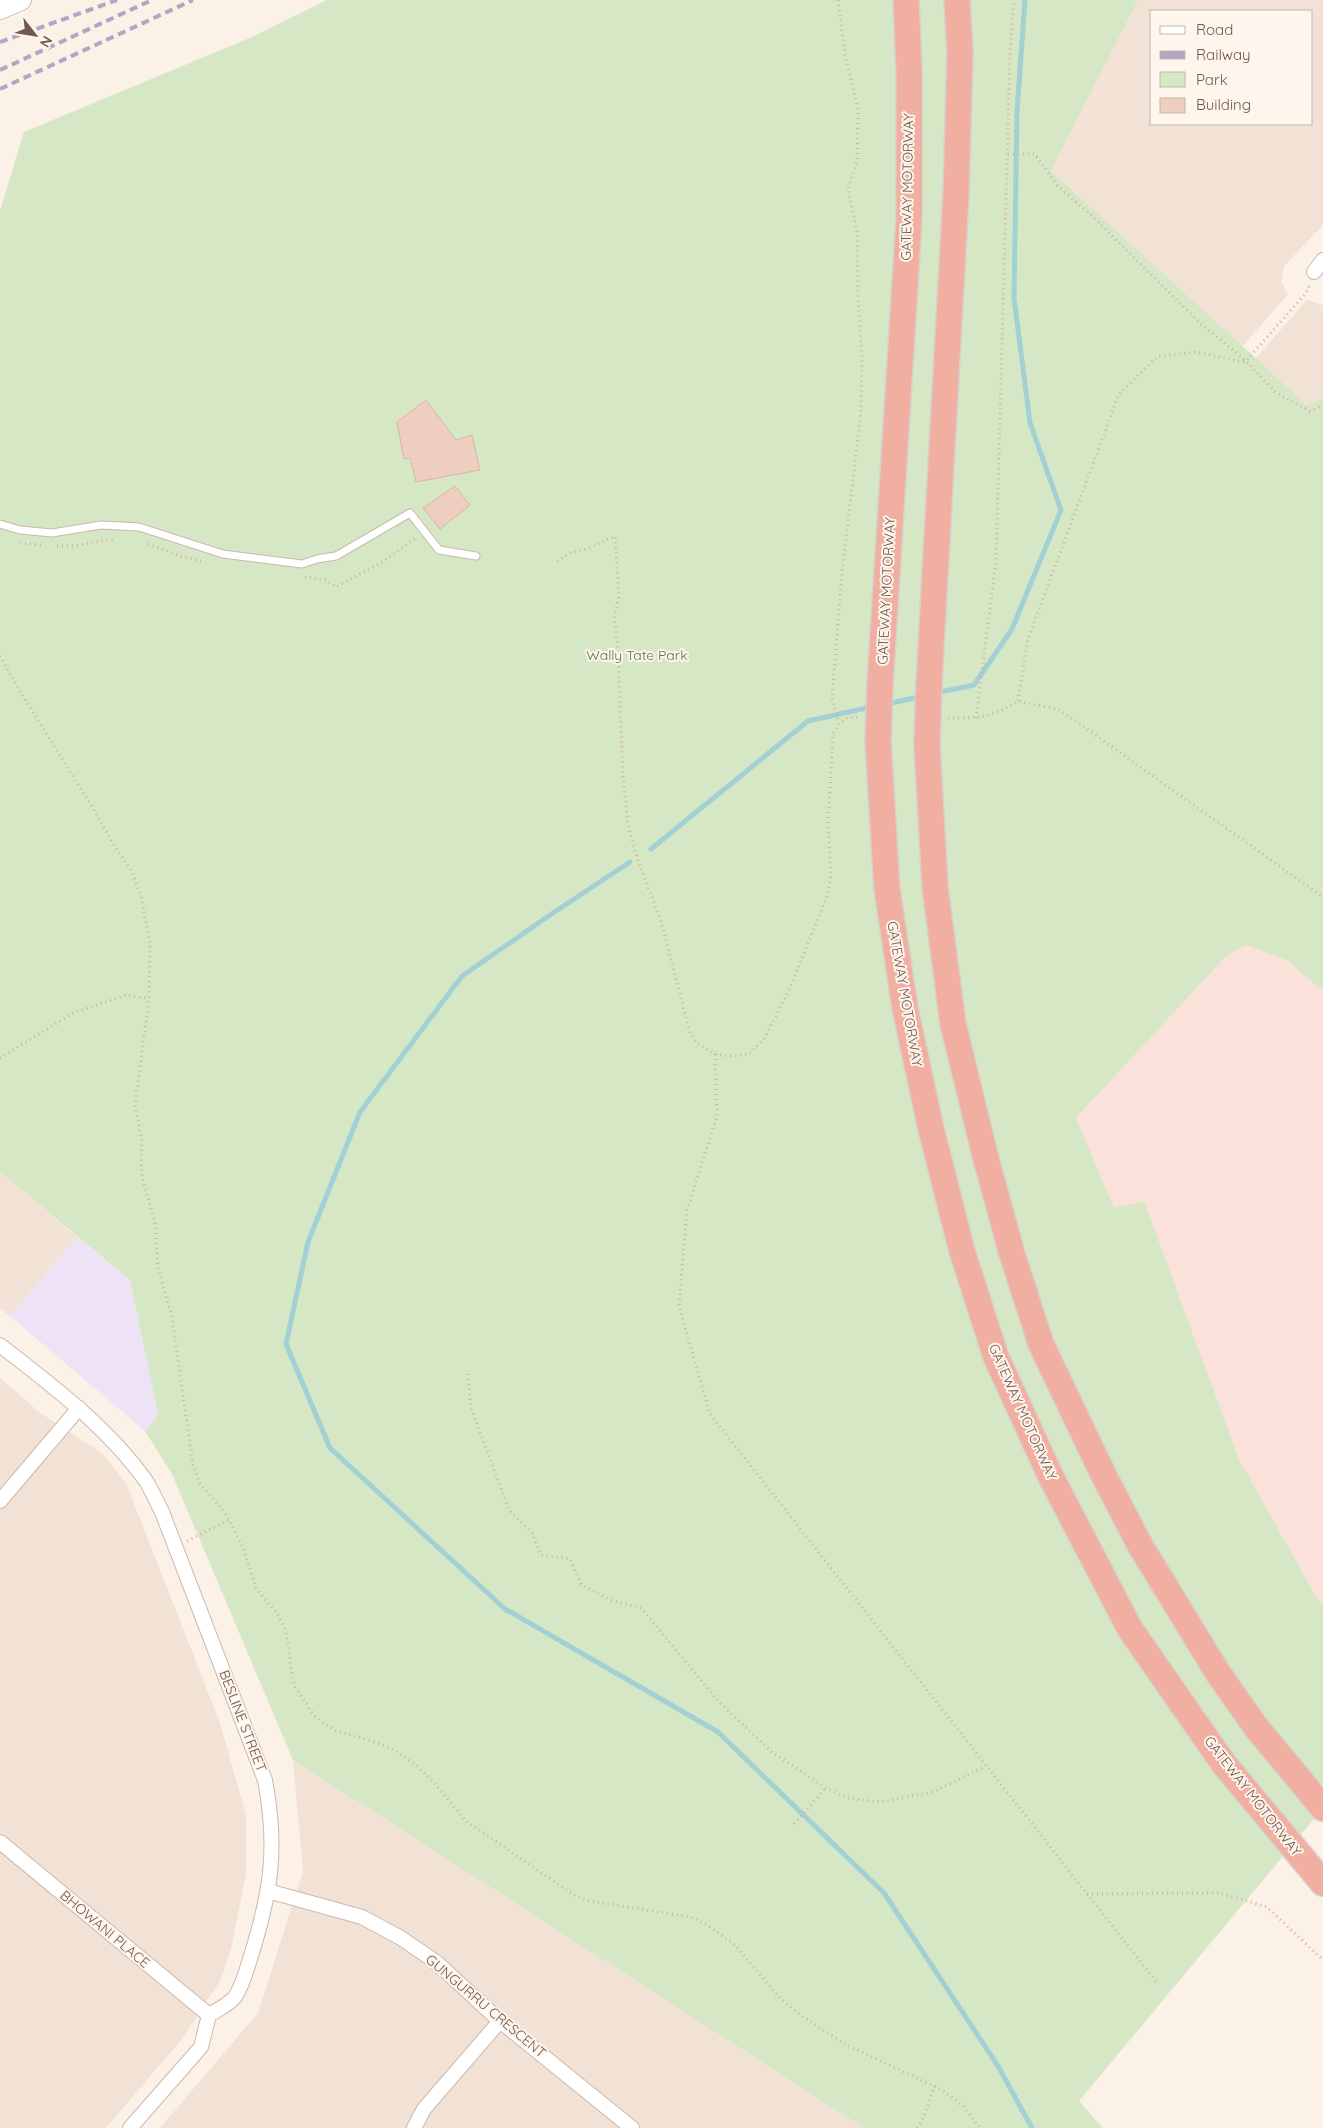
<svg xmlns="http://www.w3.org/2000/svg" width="1323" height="2128" viewBox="0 0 1323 2128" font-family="Quicksand,sans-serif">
	<rect width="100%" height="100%" fill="#fbf1e6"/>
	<g fill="#f2e2d5" fill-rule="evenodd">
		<path d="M1138 0H1323V225L1284 266 1281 281 1288 294 1242 347 1051 171ZM1152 11H1312V124H1152Z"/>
		<path d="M1307 300 1323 305V399L1308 405 1255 359Z"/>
		<path d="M0 1172 77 1237 10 1316 0 1308Z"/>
		<path d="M0 1378 39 1412 103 1454 126 1483 220 1723 246 1815V1874L231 1949 220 1981 182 2039 106 2128H0Z"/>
		<path d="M293 1760 864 2128H160L258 2013 303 1871Z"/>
	</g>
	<path fill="#fae1da" d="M1292 884 1323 909V1603L1318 1600 1239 1459 1144 1202 1114 1209 1076 1118Z"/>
	<path fill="#eee2f7" d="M77 1237 130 1280 158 1415 145 1431 10 1316Z"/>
	<path fill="#d6e7c5" d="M327 0H1138L1051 171 1307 405 1323 399V987L1320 989 1287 960 1246 945 1227 955 1076 1118 1114 1208 1144 1201 1239 1459 1318 1600 1323 1603V1808L1079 2101 1103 2128H864L293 1760 172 1474 145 1431 158 1415 130 1280 0 1172V211L24 132 252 37Z"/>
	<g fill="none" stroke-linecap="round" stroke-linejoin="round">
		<g stroke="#a3d0d4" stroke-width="5">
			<path d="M936 693 974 685 1012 629 1061 510 1030 423 1014 298 1017 111 1025 0"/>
			<path d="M887 704 923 696"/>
			<path d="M651 849 808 721 871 707"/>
			<path d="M630 862 550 915 462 976 360 1112 308 1242 286 1344 330 1448 505 1609 718 1732 884 1893 998 2066 1032 2128"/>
		</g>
	</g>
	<g fill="#eecebf" stroke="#dfb4a1">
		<path d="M426 400 456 440 472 435 480 470 416 482 410 458 404 459 397 422Z"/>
		<path d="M455 486 470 505 440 529 423 508Z"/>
	</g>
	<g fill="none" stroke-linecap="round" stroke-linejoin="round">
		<defs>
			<path id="service" d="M0 524 20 530 52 533 101 525 139 527 223 554 302 564 317 559 336 556 410 513 439 550 476 556"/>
			<g id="minor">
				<path d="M1314 272 1323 260"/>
				<path d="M0 1345C52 1386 107 1426 146 1481 152 1491 157 1502 162 1512L265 1780C278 1849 271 1893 250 1959 247 1969 241 1990 234 1998 228 2005 217 2010 209 2015L201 2047 130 2128"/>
				<path d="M0 1501 79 1408"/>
				<path d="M0 1842 209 2015"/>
				<path d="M268 1891 362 1917 401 1938 436 1962 500 2021 632 2128"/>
				<path d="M414 2128 424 2109 500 2021"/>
			</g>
			<path id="secondary" d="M0 9 21 0"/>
			<g id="motorway">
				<path d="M929 683 956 194 960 53 957 0"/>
				<path d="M880 685 909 219V69L906 0"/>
				<path d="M878 742 887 889 905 1008 931 1129 962 1251 996 1357 1051 1477 1130 1629 1224 1764 1323 1883"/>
				<path d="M927 744 935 887 953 1024 985 1155 1012 1254 1041 1344 1104 1476 1141 1547 1218 1673 1256 1727 1323 1808"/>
			</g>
		</defs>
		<use href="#service" stroke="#ccb8ad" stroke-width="9"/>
		<use href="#minor" stroke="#ccb8ad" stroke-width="16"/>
		<use href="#secondary" stroke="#d0baad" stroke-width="22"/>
		<use href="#motorway" stroke="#d8d0cd" stroke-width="28"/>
		<g stroke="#d3b1a3" stroke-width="3" stroke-dasharray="1 4" stroke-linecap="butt">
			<path d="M838 0 845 55 858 109 857 162 848 189 857 230 858 299 862 359 861 411 842 573 832 698 839 723"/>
			<path d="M1008 154H1035L1057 185 1093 217 1201 324 1246 361 1275 392 1310 411 1323 405"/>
			<path d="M20 543 41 545"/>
			<path d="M148 544 181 556 204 562"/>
			<path d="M57 546H72L115 539"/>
			<path d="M557 561 570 553 587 549 615 536 619 597 614 618 618 647 623 777 628 825 637 858 661 921 690 1033 698 1044 715 1054 730 1056 749 1054 764 1039 789 990 828 894 831 872 828 827 833 734C839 722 845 716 859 717"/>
			<path d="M305 577 326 580 336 587 381 563 417 537"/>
			<path d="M0 656 21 693 94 810 115 847 132 872 141 896 150 944 149 999 135 1105 142 1142 141 1159 143 1181 155 1223 158 1268 172 1318 193 1465 199 1482 225 1513 234 1529 244 1550 256 1588 278 1615 285 1629 289 1647 291 1670 295 1687 313 1714 323 1723 337 1731 375 1742 398 1752 417 1766 436 1785 466 1821 574 1895 589 1901 691 1917 707 1925 735 1945 779 1997 800 2015 845 2044 942 2090 964 2107 980 2128"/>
			<path d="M1018 701 1028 639 1119 394 1158 356 1197 352 1242 362 1246 361 1306 293 1310 284"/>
			<path d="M948 718C978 718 992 718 1018 701L1060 710 1323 897"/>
			<path d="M976 718 996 562 1010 54 1014 0"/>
			<path d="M715 1054 717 1116 687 1210 679 1306 710 1414 1158 1984"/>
			<path d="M0 1058 73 1013 127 995 149 999"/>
			<path d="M468 1374 471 1408 509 1510 532 1533 541 1555 570 1559 581 1584 610 1600 641 1608 720 1703 772 1752 826 1788 847 1798 881 1802 933 1792 986 1766"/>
			<path d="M187 1541 229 1520"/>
			<path d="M794 1824 826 1788"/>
			<path d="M1087 1894 1220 1893 1267 1907 1323 1960"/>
			<path d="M917 2128 924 2116 935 2086"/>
		</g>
		<use href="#service" stroke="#fff" stroke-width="7"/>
		<use href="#minor" stroke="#fff" stroke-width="14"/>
		<use href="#secondary" stroke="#fff" stroke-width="20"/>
		<use href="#motorway" stroke="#f0afa1" stroke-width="25"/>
		<g stroke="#b3a5c3" stroke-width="4" stroke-dasharray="8 5" stroke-linecap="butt">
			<path d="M0 42 117 0"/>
			<path d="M0 70 152 0"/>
			<path d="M0 89 193 0"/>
		</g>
		<defs>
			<g id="motorway-bridge">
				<path d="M878 742 880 685"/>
				<path d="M927 744 929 683"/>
			</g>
		</defs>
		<use href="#motorway-bridge" stroke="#d8d0cd" stroke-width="28" stroke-linecap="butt"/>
		<use href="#motorway-bridge" stroke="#f0afa1" stroke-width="25"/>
	</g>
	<g text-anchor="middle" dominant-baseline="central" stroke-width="4" stroke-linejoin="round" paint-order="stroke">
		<g font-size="14" fill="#72574c" stroke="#fef5ec">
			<text transform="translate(907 187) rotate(-89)">GATEWAY MOTORWAY</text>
			<text transform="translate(886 591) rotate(-87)">GATEWAY MOTORWAY</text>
			<text transform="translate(905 994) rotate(80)">GATEWAY MOTORWAY</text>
			<text transform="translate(1023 1412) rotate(66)">GATEWAY MOTORWAY</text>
			<text transform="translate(243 1721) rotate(69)">BESLINE STREET</text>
			<text transform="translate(1253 1796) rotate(52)">GATEWAY MOTORWAY</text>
			<text transform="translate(105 1929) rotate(40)">BHOWANI PLACE</text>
			<text transform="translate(486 2006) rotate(40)">GUNGURRU CRESCENT</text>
		</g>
		<g font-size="14" fill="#587745" stroke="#fef5ec">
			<text x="637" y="655">Wally Tate Park</text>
		</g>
	</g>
	<rect x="1150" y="10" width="162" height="115" fill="#fef5ec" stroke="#c6b6ac"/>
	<rect x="1160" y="26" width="25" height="8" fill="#ffffff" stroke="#c6b6ac"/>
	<text x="1196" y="35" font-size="15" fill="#72574c">Road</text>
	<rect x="1160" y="51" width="25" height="8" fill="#b3a5c3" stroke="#c6b6ac"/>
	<text x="1196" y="60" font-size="15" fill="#72574c">Railway</text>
	<rect x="1160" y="72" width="25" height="15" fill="#d6e7c5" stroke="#c6b6ac"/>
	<text x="1196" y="85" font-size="15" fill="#72574c">Park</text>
	<rect x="1160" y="98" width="25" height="15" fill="#eecebf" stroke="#c6b6ac"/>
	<text x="1196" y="110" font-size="15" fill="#72574c">Building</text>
	<g transform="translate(35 35) rotate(121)" stroke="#fef5ec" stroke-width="4" paint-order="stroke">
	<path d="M0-4L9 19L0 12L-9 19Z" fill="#72574c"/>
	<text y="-8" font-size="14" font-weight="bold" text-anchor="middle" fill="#72574c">N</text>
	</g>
</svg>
